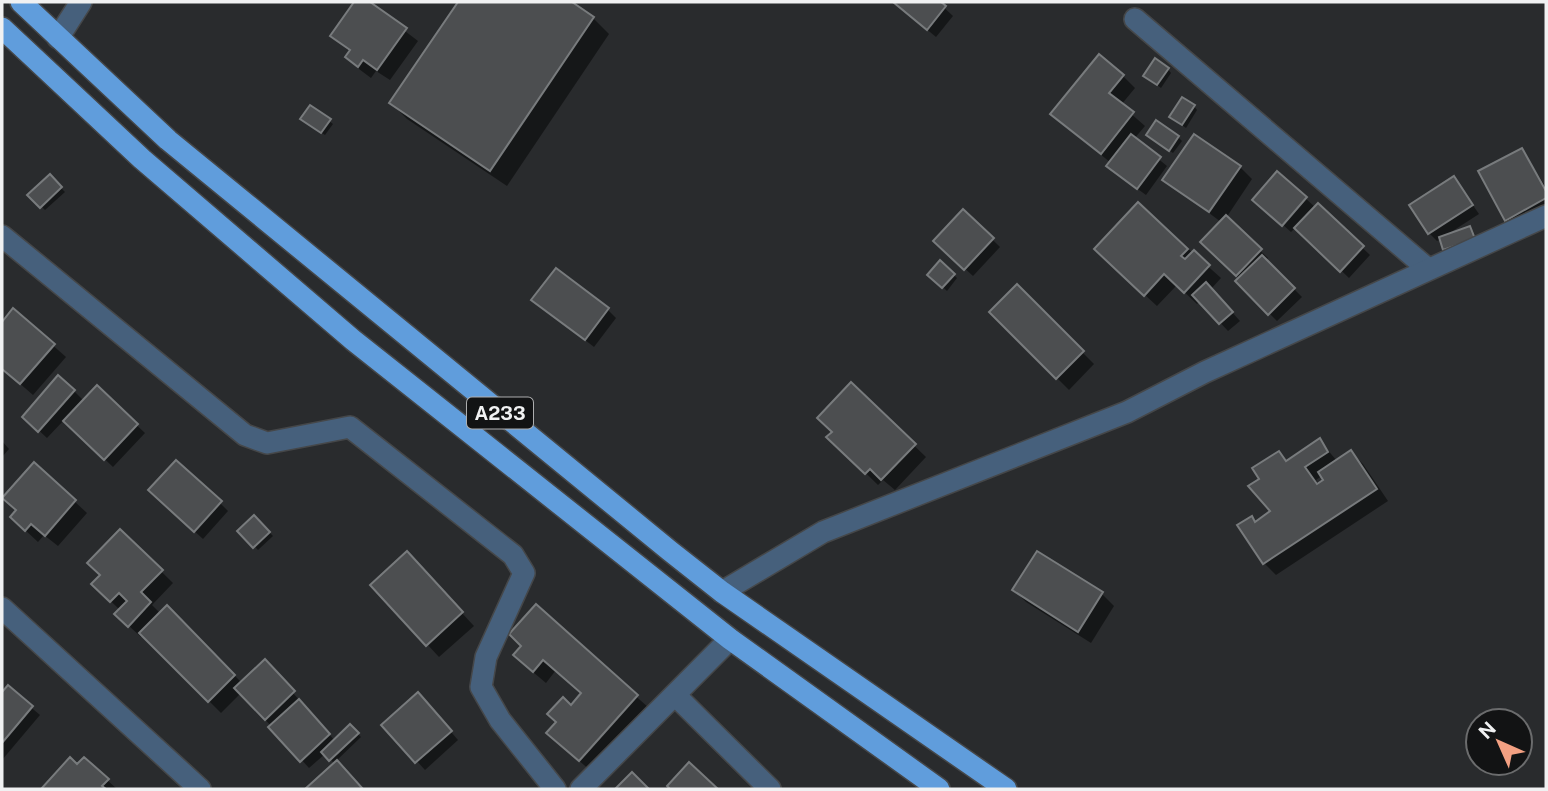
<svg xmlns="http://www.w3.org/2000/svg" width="1548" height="791" viewBox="0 0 1548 791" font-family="'Public Sans',sans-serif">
	<rect width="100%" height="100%" fill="#292b2d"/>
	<g fill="#0007" fill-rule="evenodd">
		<path d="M356 2H367L418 41 390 80 376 71 371 78 359 69 347 57 350 52 332 36Z"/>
		<path d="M460 2H568L593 18 609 34 507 186 407 119 391 103Z"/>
		<path d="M894 2H938L953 16 936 37Z"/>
		<path d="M1168 69 1171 73 1161 88 1149 79Z"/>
		<path d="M1123 76 1135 88 1121 105 1145 126 1134 139 1167 166 1146 195 1117 174 1111 163 1065 125Z"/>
		<path d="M1194 106 1197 110 1186 128 1171 117Z"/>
		<path d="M329 121 333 124 325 135 306 122Z"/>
		<path d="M1178 137 1182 141 1173 153 1151 138Z"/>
		<path d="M1522 150 1546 187V210L1514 228 1506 220Z"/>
		<path d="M1240 167 1252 179 1226 218 1268 258 1266 261 1302 297 1277 321 1237 281 1240 279 1202 242 1221 222 1164 179Z"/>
		<path d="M1278 173 1316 208 1318 206 1370 255 1349 278 1296 227 1291 232 1263 207Z"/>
		<path d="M50 177 65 192 45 210 30 195Z"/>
		<path d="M1454 178 1479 214 1448 234 1470 228 1477 243 1448 253 1441 239 1437 241 1429 233Z"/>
		<path d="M1138 204 1221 278 1211 289 1240 321 1228 331 1200 301 1197 304 1177 285 1157 306 1108 261Z"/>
		<path d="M963 211 1000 247 973 276 935 241Z"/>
		<path d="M941 263 957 278 947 291 930 275Z"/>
		<path d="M1017 287 1094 364 1069 390 991 312Z"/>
		<path d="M534 300 608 310 616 318 594 347Z"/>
		<path d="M14 311 66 357 33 395 2 368V325Z"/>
		<path d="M851 385 926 457 895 490 883 480 878 485 829 437 834 432Z"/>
		<path d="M97 388 145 433 113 467 64 420 47 438 32 424 74 391 84 401Z"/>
		<path d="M2 441 9 449 2 457Z"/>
		<path d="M1320 441 1337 461 1351 452 1363 464 1388 501 1276 575 1264 563 1240 526 1251 518 1256 523 1272 512 1262 479 1279 453 1288 462ZM1323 475 1326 480 1319 484 1316 480Z"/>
		<path d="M34 464 87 513 58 546 44 535 38 542 24 529 17 511Z"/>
		<path d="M158 498 220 503 228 511 203 539Z"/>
		<path d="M254 517 273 536 258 550 240 531Z"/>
		<path d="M120 531 173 583 152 605 161 614 167 608 242 683 265 661 335 741 350 726 361 737 336 761 362 789H307L335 764 325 754 309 768 241 693 221 713 143 635 141 637 116 614 120 610 93 584 102 575Z"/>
		<path d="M1038 553 1102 594 1114 606 1091 643 1026 602 1014 590Z"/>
		<path d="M418 566 474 626 439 657 372 585Z"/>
		<path d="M536 607 649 708 592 772 560 744 572 707 583 694 556 670 546 683 527 667 523 646Z"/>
		<path d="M8 688 40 715 2 760V695Z"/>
		<path d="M426 703 458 740 425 770 384 725Z"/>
		<path d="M70 760 77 767 107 780 117 789H44Z"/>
	</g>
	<g fill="#4c4e50" stroke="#787b7d" stroke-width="2">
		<path d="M354 2H370L407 28 377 70 363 60 358 67 345 57 350 50 330 36Z"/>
		<path d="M458 2H572L594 17 490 171 389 103Z"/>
		<path d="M893 2H941L946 6 927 30Z"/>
		<path d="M1099 54 1124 75 1109 93 1134 112 1101 154 1050 114Z"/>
		<path d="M1155 58 1169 68 1157 85 1143 76Z"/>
		<path d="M1182 97 1195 105 1182 125 1169 117Z"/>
		<path d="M310 105 331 119 321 133 300 119Z"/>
		<path d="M1156 120 1179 136 1169 151 1146 135Z"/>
		<path d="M1131 134 1161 157 1137 189 1106 166Z"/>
		<path d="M1194 134 1241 166 1209 212 1162 180Z"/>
		<path d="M1522 148 1546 191V198L1505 221 1478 171Z"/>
		<path d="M1277 171 1307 197 1282 226 1252 200Z"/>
		<path d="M50 174 62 187 40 208 27 195Z"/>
		<path d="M1454 176 1473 205 1428 234 1409 205Z"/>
		<path d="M1138 202 1188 249 1181 256 1185 259 1194 250 1210 265 1184 293 1164 274 1144 296 1094 249Z"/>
		<path d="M1318 203 1364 246 1340 272 1294 228Z"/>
		<path d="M963 209 994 238 964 270 933 241Z"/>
		<path d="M1226 215 1262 249 1236 276 1200 242Z"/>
		<path d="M1470 226 1475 239 1443 250 1439 237Z"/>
		<path d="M1262 255 1295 288 1268 315 1235 281Z"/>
		<path d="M940 260 955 274 942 288 927 275Z"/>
		<path d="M556 268 609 308 585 340 531 300Z"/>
		<path d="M1206 282 1233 312 1219 324 1192 295Z"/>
		<path d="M1017 284 1084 351 1056 379 989 312Z"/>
		<path d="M13 308 55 344 20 384 2 369V322Z"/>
		<path d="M58 375 75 390 38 432 22 417Z"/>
		<path d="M851 382 916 444 881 480 870 469 865 474 826 437 832 432 817 418Z"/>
		<path d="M97 385 138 424 104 460 63 421Z"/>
		<path d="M1320 438 1328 452 1305 467 1317 484 1323 480 1318 472 1351 450 1377 489 1263 564 1237 525 1252 516 1255 522 1270 511 1248 486 1259 479 1252 468 1279 451 1286 461Z"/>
		<path d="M176 460 222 501 194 532 148 490Z"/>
		<path d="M34 462 76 500 45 536 31 524 25 531 10 517 16 510 2 498Z"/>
		<path d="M254 515 270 532 253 548 237 531Z"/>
		<path d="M120 529 163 570 141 592 151 602 128 627 114 614 127 601 119 593 110 602 91 584 100 575 87 563Z"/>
		<path d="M407 551 463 612 426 646 370 585Z"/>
		<path d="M1037 551 1103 592 1078 632 1012 590Z"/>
		<path d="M536 604 638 695 579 761 546 733 556 722 547 714 563 697 571 705 581 693 543 660 533 672 513 655 521 646 509 634Z"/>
		<path d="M167 605 235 675 208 702 139 633Z"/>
		<path d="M265 659 295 691 265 720 234 688Z"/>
		<path d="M8 685 33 706 2 743V692Z"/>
		<path d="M418 692 452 731 415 763 381 725Z"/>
		<path d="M299 699 330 734 300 762 268 727Z"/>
		<path d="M350 724 359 733 329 761 321 752Z"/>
		<path d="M70 757 77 764 84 757 109 779 102 786 106 789H41Z"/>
		<path d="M337 760 363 789H305Z"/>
		<path d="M689 762 718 789H670L667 786Z"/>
		<path d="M632 772 649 789H615Z"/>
	</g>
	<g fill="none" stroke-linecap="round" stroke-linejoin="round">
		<defs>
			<g id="minor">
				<path d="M1135 19 1428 269"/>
				<path d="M58 38 81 2"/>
				<path d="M2 236 245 435 267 443 350 427 513 555 524 573 486 657 481 687 500 720 555 789"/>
				<path d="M722 592 823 532 1127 412 1205 372 1546 216"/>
				<path d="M2 608 200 789"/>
				<path d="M676 696 770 789"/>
				<path d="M581 789 730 639"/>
			</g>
			<g id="trunk">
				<path d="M21 2 168 140 670 551 722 592 1006 789"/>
				<path d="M2 28 142 159 353 340 730 639 939 789"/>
			</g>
		</defs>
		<use href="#minor" stroke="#454749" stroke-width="24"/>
		<use href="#trunk" stroke="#454749" stroke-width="24"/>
		<use href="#minor" stroke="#46607c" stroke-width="21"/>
		<use href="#trunk" stroke="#609ddc" stroke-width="21"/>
	</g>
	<g text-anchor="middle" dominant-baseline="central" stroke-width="6" stroke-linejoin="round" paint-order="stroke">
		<rect fill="#121314" stroke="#adaeaf" stroke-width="2" x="467" y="397.5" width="66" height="31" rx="5"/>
		<g font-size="19" font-weight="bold" fill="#f0f1f2">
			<text x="500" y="413">A233</text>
		</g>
	</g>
	<rect width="1548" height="791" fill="none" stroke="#f0f1f2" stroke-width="7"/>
	<g transform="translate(1499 742) rotate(315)"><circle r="33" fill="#121314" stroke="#6b6c6d" stroke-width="2"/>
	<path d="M0-5L12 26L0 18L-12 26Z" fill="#f3a082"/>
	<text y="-10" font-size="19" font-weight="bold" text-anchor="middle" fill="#f0f1f2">N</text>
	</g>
</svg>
